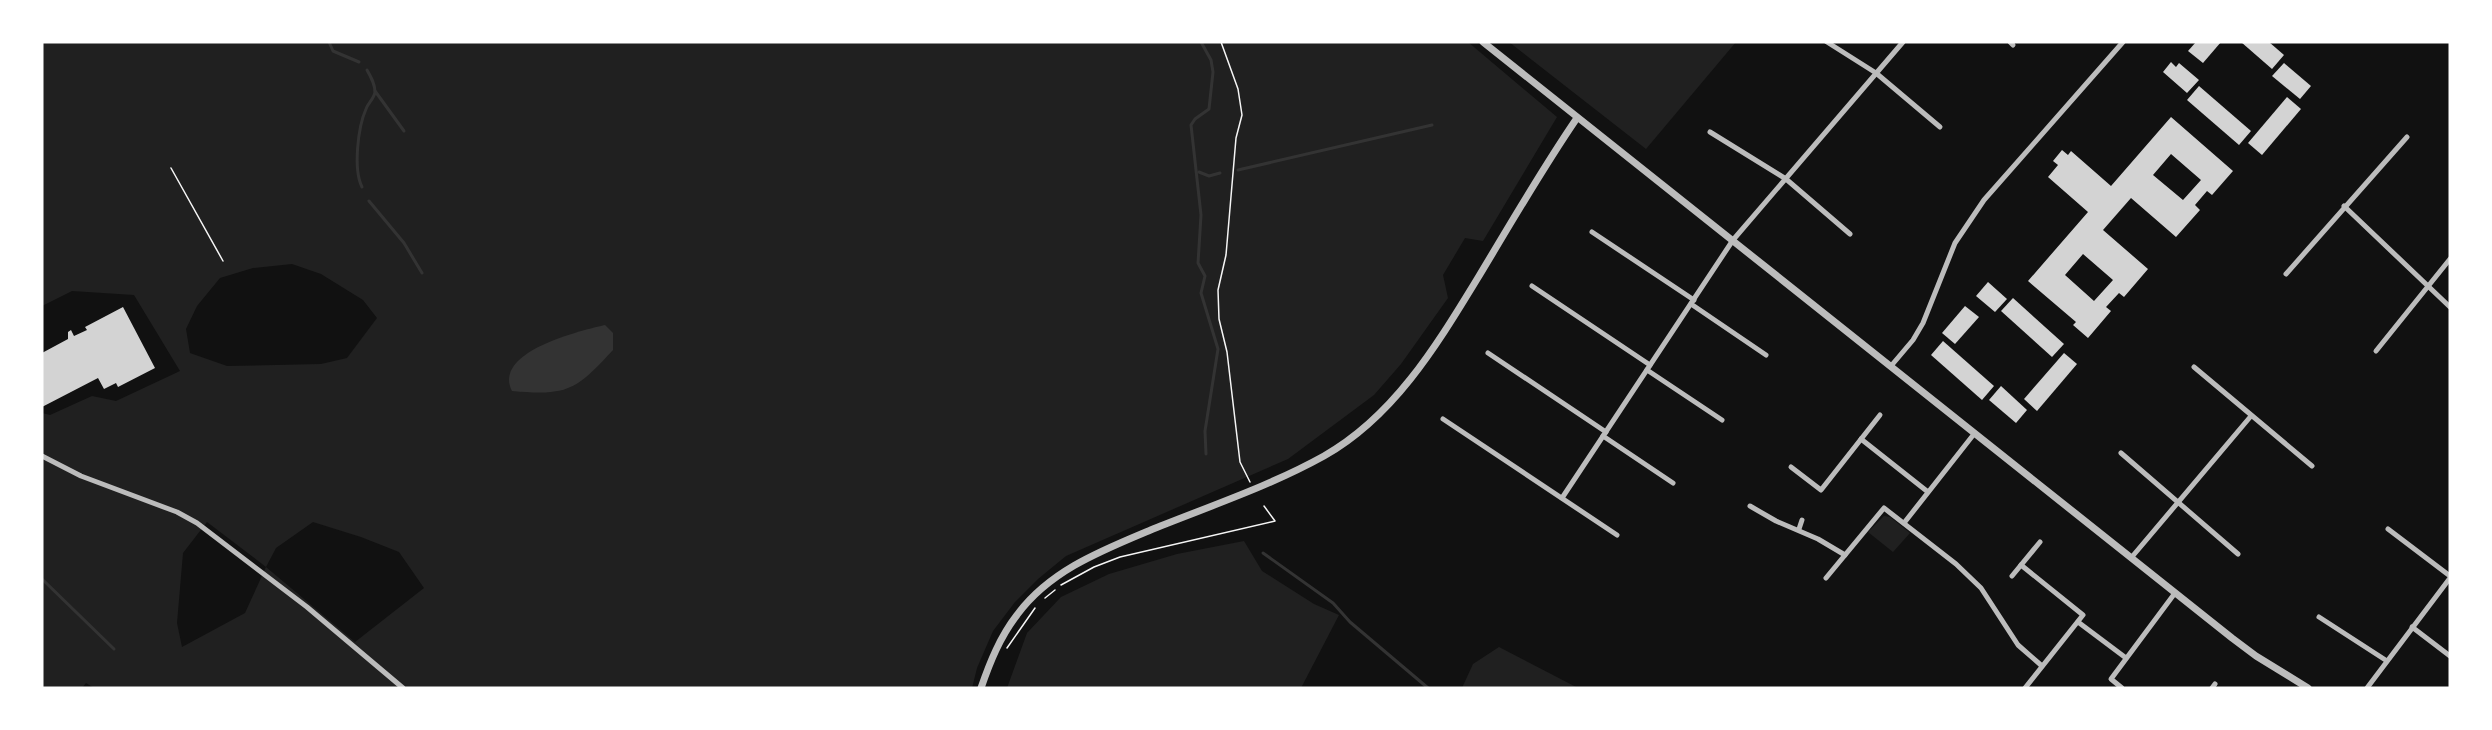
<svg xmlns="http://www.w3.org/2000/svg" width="2492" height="730" viewBox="0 0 2492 730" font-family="Spectral,serif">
	<rect width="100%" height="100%" fill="#111"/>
	<g fill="#202020" fill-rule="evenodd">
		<path d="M42 42H1468L1557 117 1483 241 1465 238 1443 275 1448 298 1401 364 1374 395 1288 459 1066 556 1038 579 1015 602 993 631 977 668 972 688H94L86 683 82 688H42V413L50 415 92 396 116 401 180 371 134 295 72 291 42 306ZM292 264 321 274 363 300 377 318 347 358 321 364 227 366 190 353 186 329 197 306 220 278 253 268ZM207 522 266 567 245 613 182 647 177 623 183 553ZM313 522 361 537 399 552 424 588 355 642 266 567 276 548Z"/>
		<path d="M1509 42H1736L1646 149Z"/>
		<path d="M1884 516 1890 517 1910 533 1893 552 1868 532Z"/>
		<path d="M1244 541 1262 571 1314 604 1339 615 1301 688H1007L1027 633 1061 597 1109 574 1177 554Z"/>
		<path d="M1499 647 1578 688H1462L1473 664Z"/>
	</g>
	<path fill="#333" d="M605 325 613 333V350C576 390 568 396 512 391 492 352 579 331 605 325Z"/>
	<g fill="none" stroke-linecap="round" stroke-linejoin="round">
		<g stroke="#333" stroke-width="3">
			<path d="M329 42 333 51 359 62"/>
			<path d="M1201 42 1211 60 1213 72 1209 109 1195 119 1191 125 1201 215 1198 263 1205 276 1201 293 1218 349 1205 431 1206 454"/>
			<path d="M375 91 404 131"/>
			<path d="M1238 170 1432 125"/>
			<path d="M1199 172 1209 176 1220 173"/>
			<path d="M362 187C353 169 358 127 366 109 368 103 374 99 375 92 375 84 371 77 367 70"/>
			<path d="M369 201 404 243 422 273"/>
			<path d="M1263 553 1333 603 1350 622 1428 688"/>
			<path d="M42 579 114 649"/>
		</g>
	</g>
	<g fill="#d3d3d3" fill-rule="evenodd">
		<path d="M2196 42H2221L2203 63 2188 51Z"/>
		<path d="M2241 42H2269L2284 55 2272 69Z"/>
		<path d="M2171 62 2176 67 2179 63 2199 80 2187 93 2163 72Z"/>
		<path d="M2284 63 2311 86 2300 99 2272 76Z"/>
		<path d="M2199 86 2251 131 2239 145 2187 100Z"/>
		<path d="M2287 97 2301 109 2262 155 2248 143Z"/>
		<path d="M2171 117 2233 171 2212 195 2207 191 2195 205 2200 210 2176 237 2131 198 2103 230 2148 269 2124 297 2119 293 2106 307 2111 311 2088 338 2073 325 2076 322 2028 281 2088 212 2048 177 2058 165 2053 161 2062 150 2068 155 2071 151 2111 186ZM2171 154 2201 180 2183 200 2153 175ZM2083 254 2113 280 2094 301 2065 275Z"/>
		<path d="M1988 282 2007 299 1995 312 1976 296Z"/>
		<path d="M2013 298 2064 344 2052 357 2001 311Z"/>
		<path d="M1965 306 1979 317 1955 344 1942 333Z"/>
		<path d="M123 307 155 368 118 387 116 383 104 389 98 378 42 407V353L68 339V332L71 330 74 336 87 330 85 327Z"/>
		<path d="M1943 341 1994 386 1982 400 1931 355Z"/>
		<path d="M2064 353 2077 364 2037 411 2024 399Z"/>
		<path d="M2001 386 2027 410 2016 423 1989 400Z"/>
	</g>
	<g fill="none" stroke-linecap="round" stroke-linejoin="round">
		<g stroke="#f5f5f5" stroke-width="1.5">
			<path d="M1221 42 1238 89 1242 115 1236 138 1226 255 1218 290 1219 319 1227 352 1240 462 1250 482"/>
			<path d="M171 168 223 261"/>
			<path d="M1061 585 1094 567 1120 557 1275 521 1264 506"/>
			<path d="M1045 598 1055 590"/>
			<path d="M1007 648 1035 608"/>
		</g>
		<g stroke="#bcbcbc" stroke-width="5">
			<path d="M1827 42 1876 73 1940 127"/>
			<path d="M2010 42 2013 45"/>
			<path d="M1710 132 1786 179 1850 234"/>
			<path d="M2344 206 2450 307"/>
			<path d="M1592 232 1694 300"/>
			<path d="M2286 274 2407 137"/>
			<path d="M1532 286 1650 365"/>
			<path d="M1691 304 1766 355"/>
			<path d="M2376 351 2450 259"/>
			<path d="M1488 353 1606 432"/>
			<path d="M1891 366 1913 340 1923 323 1955 243 1984 200 2123 42"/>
			<path d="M2194 367 2312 466"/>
			<path d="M1647 370 1722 420"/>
			<path d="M1443 419 1617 535"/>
			<path d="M1603 436 1673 483"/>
			<path d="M1861 439 1928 492"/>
			<path d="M2121 453 2238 554"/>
			<path d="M42 456 81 476 177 512 197 523 307 607 403 688"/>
			<path d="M1791 467 1821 490 1880 415"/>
			<path d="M1562 498 1733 240 1903 42"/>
			<path d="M1750 506 1776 521 1818 539 1845 555"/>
			<path d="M1904 523 1974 434"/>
			<path d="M1799 529 1802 520"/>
			<path d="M2388 529 2450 576"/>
			<path d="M2131 558 2251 416"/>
			<path d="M2021 565 2083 615 2025 688"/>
			<path d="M2012 576 2040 542"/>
			<path d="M1826 578 1884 508 1956 564 1981 588 2018 645 2042 666"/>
			<path d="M2319 617 2387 661"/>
			<path d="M2078 622 2126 658"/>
			<path d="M2412 627 2450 656"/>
			<path d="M2122 688 2111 679 2175 593"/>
			<path d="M2212 688 2215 684"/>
			<path d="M2367 688 2450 578"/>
		</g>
		<g stroke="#bcbcbc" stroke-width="7">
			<path d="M1483 42 2232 638 2256 656 2308 688"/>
			<path d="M981 688C990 662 1000 637 1017 615 1050 570 1103 550 1153 529 1210 506 1270 486 1324 456 1395 416 1438 343 1479 276 1511 223 1542 169 1577 118"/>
		</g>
	</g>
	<rect width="2492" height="730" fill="none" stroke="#ffffff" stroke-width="87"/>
</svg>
